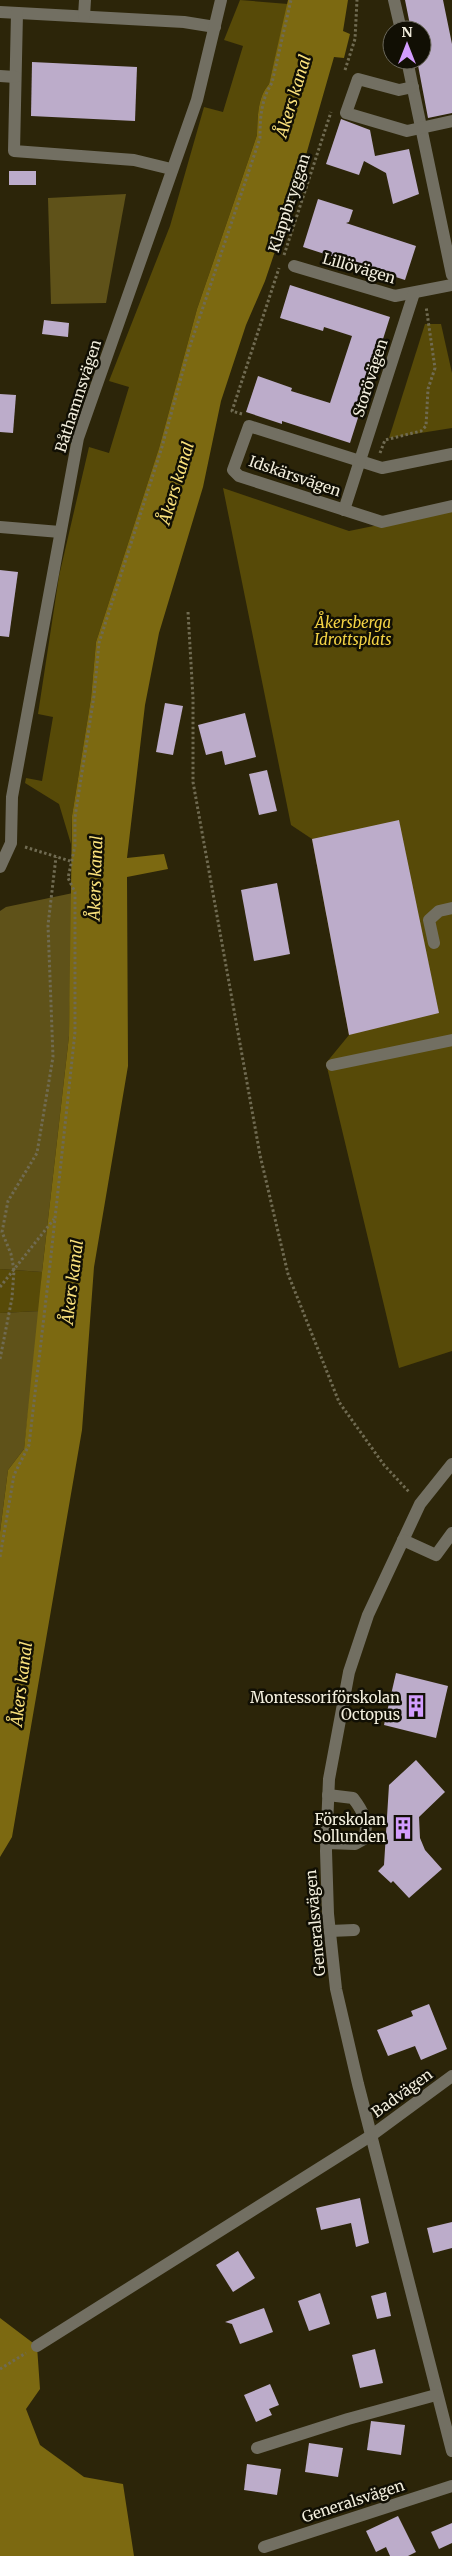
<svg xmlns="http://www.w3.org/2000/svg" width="452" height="2556" viewBox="0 0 452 2556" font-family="Merriweather,serif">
	<rect width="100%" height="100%" fill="#2c2509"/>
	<g fill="#574a08">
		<path d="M240 0 288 4 269 84C257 98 258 117 257 135L197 309 159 448 96 642 91 698 72 816 71 844 59 804 25 783 26 778 42 781 53 717 38 714 59 576 89 447 109 453 129 387 109 381 170 226 204 107 223 112 243 46 224 40Z"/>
		<path d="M425 324H441L452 373V428L389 438Z"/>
		<path d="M223 488 349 531 452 510V1351L399 1368 326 1063 349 1035 312 839 291 825Z"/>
		<path d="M0 1269 42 1272 40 1311 0 1313Z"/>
	</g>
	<g fill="#5f5219">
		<path d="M126 194 106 303 51 304 48 198Z"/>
		<path d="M73 893 69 1036 42 1272 0 1269V911L6 907Z"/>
		<path d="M40 1311 24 1449 8 1470 0 1532V1313Z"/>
	</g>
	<g fill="#7c6911">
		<path d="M288 0H348L343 31 350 34 344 58 334 57 298 183 265 281 246 325 221 401 203 487 159 633 145 705 127 858 164 854 168 869 127 877 128 1066 94 1267 82 1430 12 1837 0 1857V1532L8 1470 24 1449 42 1272 69 1036 72 816 91 698 96 642 159 448 197 309 257 135C258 117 257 98 269 84Z"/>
		<path d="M0 2318 37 2346 40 2389 26 2409 40 2445 84 2477 123 2484 134 2556H0Z"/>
	</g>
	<g fill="#bcacca">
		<path d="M405 0H443L452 44V113L428 118 417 60H422V30H411Z"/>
		<path d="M32 62 137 67 135 121 31 116Z"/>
		<path d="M341 119 370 130 375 156 409 149 419 194 393 204 386 173 364 161 359 175 326 164Z"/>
		<rect x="9" y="171" width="27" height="14"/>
		<path d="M318 199 353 210 349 222 346 223 416 246 405 280 303 247Z"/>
		<path d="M290 285 390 317 350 443 282 421V424L246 412 258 376 292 388 291 391 330 403 352 336 324 327 323 331 280 318Z"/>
		<path d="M44 320 69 323 68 337 42 334Z"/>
		<path d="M0 394 16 395 13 433 0 432Z"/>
		<path d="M0 570 18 572 9 637 0 636Z"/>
		<path d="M165 703 183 706 173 755 156 752Z"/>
		<path d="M245 713 256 757 225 765 222 751 206 755 198 725Z"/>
		<path d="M267 770 277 811 259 815 249 774Z"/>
		<path d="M399 820 439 1013 349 1035 312 839Z"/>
		<path d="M277 883 290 954 254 961 241 890Z"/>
		<path d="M396 1673 448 1686 436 1738 384 1725Z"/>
		<path d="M416 1760 445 1792 419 1817 420 1838 425 1850 442 1869 409 1898 393 1881 391 1883 378 1871 384 1865 389 1785Z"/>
		<path d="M429 2004 447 2049 421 2060 415 2046 388 2056 377 2030 413 2016 411 2011Z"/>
		<path d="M360 2198 369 2243 356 2247 351 2223 321 2230 316 2208Z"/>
		<path d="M452 2222V2248L433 2253 427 2228Z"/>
		<path d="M238 2251 255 2278 233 2292 216 2265Z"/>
		<path d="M386 2292 391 2316 377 2319 371 2296Z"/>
		<path d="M320 2293 330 2324 309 2331 298 2301Z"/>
		<path d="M264 2308 273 2332 240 2344 232 2324 225 2322Z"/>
		<path d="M375 2349 383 2383 360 2388 352 2355Z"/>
		<path d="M270 2384 279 2405 269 2409 272 2415 256 2422 244 2395Z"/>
		<path d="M371 2421 405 2425 401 2455 367 2450Z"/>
		<path d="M309 2443 343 2448 338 2477 305 2472Z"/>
		<path d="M247 2464 281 2469 277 2495 244 2490Z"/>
		<path d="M398 2516 416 2552 408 2556H390L386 2547 376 2552 366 2531Z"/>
		<path d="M452 2523V2543L439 2549 431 2532Z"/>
	</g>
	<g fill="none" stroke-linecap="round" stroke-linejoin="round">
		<g stroke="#706b52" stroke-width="3" stroke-dasharray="2.5 2.5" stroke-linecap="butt">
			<path d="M345 70 355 39 357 0"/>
			<path d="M284 255 331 112"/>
			<path d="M242 414 232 411 279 268"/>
			<path d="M380 453 385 440 421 431 426 426 428 389 435 368 426 306"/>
			<path d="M188 612 193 698V782L260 1155 288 1274 339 1402 384 1465 410 1493"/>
			<path d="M25 847 70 861"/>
			<path d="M0 1287 54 1219"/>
			<path d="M0 1359 12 1298 14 1270 11 1254 2 1232 8 1201 37 1153 53 1057 48 925 56 857"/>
			<path d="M0 1557 14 1475 29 1445 50 1265 75 1032V892L68 878 75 846V817L94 696 99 643 162 447 189 349 260 138C260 118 261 100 272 83L291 0"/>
			<path d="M0 2369 26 2353"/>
		</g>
		<g stroke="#726f62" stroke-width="12">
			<path d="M394 0 401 30"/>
			<path d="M0 12 184 22 215 27"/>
			<path d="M17 13 14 151 134 160 171 169"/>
			<path d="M84 16 85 0"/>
			<path d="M407 60 452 275"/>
			<path d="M0 76 15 77"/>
			<path d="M413 87 399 90 358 79 346 113 407 131 452 121"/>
			<path d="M294 266 395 296 452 285"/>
			<path d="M452 454 382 468 249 426 233 470 239 476 382 522 452 506"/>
			<path d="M344 510 414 293"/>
			<path d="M0 527 60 532"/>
			<path d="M0 867 11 843 12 797 78 438 197 100 221 0"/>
			<path d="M434 943 429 920 439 911 452 908"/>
			<path d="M332 1065 452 1040"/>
			<path d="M452 1464 420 1504 368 1615 349 1672 329 1779 326 1851 328 1914 336 1989 358 2084 452 2451"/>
			<path d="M403 1540 436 1555 452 1533"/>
			<path d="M326 1843 355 1844 364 1839C369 1822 363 1811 353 1798L328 1795"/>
			<path d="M330 1931 354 1930"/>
			<path d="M37 2346 372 2135 452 2076"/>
			<path d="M257 2448 348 2419 436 2395"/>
			<path d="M264 2547 452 2486"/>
		</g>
	</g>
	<defs>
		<symbol id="building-bare" viewBox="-9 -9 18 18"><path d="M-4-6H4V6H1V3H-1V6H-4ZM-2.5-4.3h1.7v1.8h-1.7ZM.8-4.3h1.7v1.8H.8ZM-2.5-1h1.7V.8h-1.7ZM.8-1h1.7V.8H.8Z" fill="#d29dfd" stroke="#110f04" stroke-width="2.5" paint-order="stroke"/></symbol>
	</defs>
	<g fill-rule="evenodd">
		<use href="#building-bare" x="400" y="1690" width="32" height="32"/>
		<use href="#building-bare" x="387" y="1812" width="32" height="32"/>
	</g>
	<g text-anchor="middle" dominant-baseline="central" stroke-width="5" stroke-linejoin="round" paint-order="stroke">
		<g font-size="15" fill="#f2eedd" stroke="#110f04">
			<text transform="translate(289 203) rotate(-72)">Klappbryggan</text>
			<text transform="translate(359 268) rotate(16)">Lillövägen</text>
			<text transform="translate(370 378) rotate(-72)">Storövägen</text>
			<text transform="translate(78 396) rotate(-72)">Båthamnsvägen</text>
			<text transform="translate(295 476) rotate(19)">Idskärsvägen</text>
			<text transform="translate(315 1923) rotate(-95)">Generalsvägen</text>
			<text transform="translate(402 2093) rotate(-36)">Badvägen</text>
			<text transform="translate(353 2501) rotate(-18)">Generalsvägen</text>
		</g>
		<g font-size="15" font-style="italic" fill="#f3d345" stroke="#110f04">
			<text x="353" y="622">Åkersberga<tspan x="353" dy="17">Idrottsplats</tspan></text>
		</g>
		<g font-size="15" fill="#f2eedd" stroke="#110f04" text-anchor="end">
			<text x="400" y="1697">Montessoriförskolan<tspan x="400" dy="17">Octopus</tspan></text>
			<text x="386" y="1819">Förskolan<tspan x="386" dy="17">Sollunden</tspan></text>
		</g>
		<g font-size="16" font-style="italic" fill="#fbe27c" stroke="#110f04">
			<text transform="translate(293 96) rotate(-73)">Åkers kanal</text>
			<text transform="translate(176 483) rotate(-73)">Åkers kanal</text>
			<text transform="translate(95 878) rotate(-88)">Åkers kanal</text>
			<text transform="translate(72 1282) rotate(-83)">Åkers kanal</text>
			<text transform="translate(21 1684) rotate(-83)">Åkers kanal</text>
		</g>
	</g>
	<g transform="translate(407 45)"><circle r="24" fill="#110f04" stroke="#6b685b"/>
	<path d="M0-4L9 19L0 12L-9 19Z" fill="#d29dfd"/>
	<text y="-8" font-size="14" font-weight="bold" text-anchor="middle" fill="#f2eedd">N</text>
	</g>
</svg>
